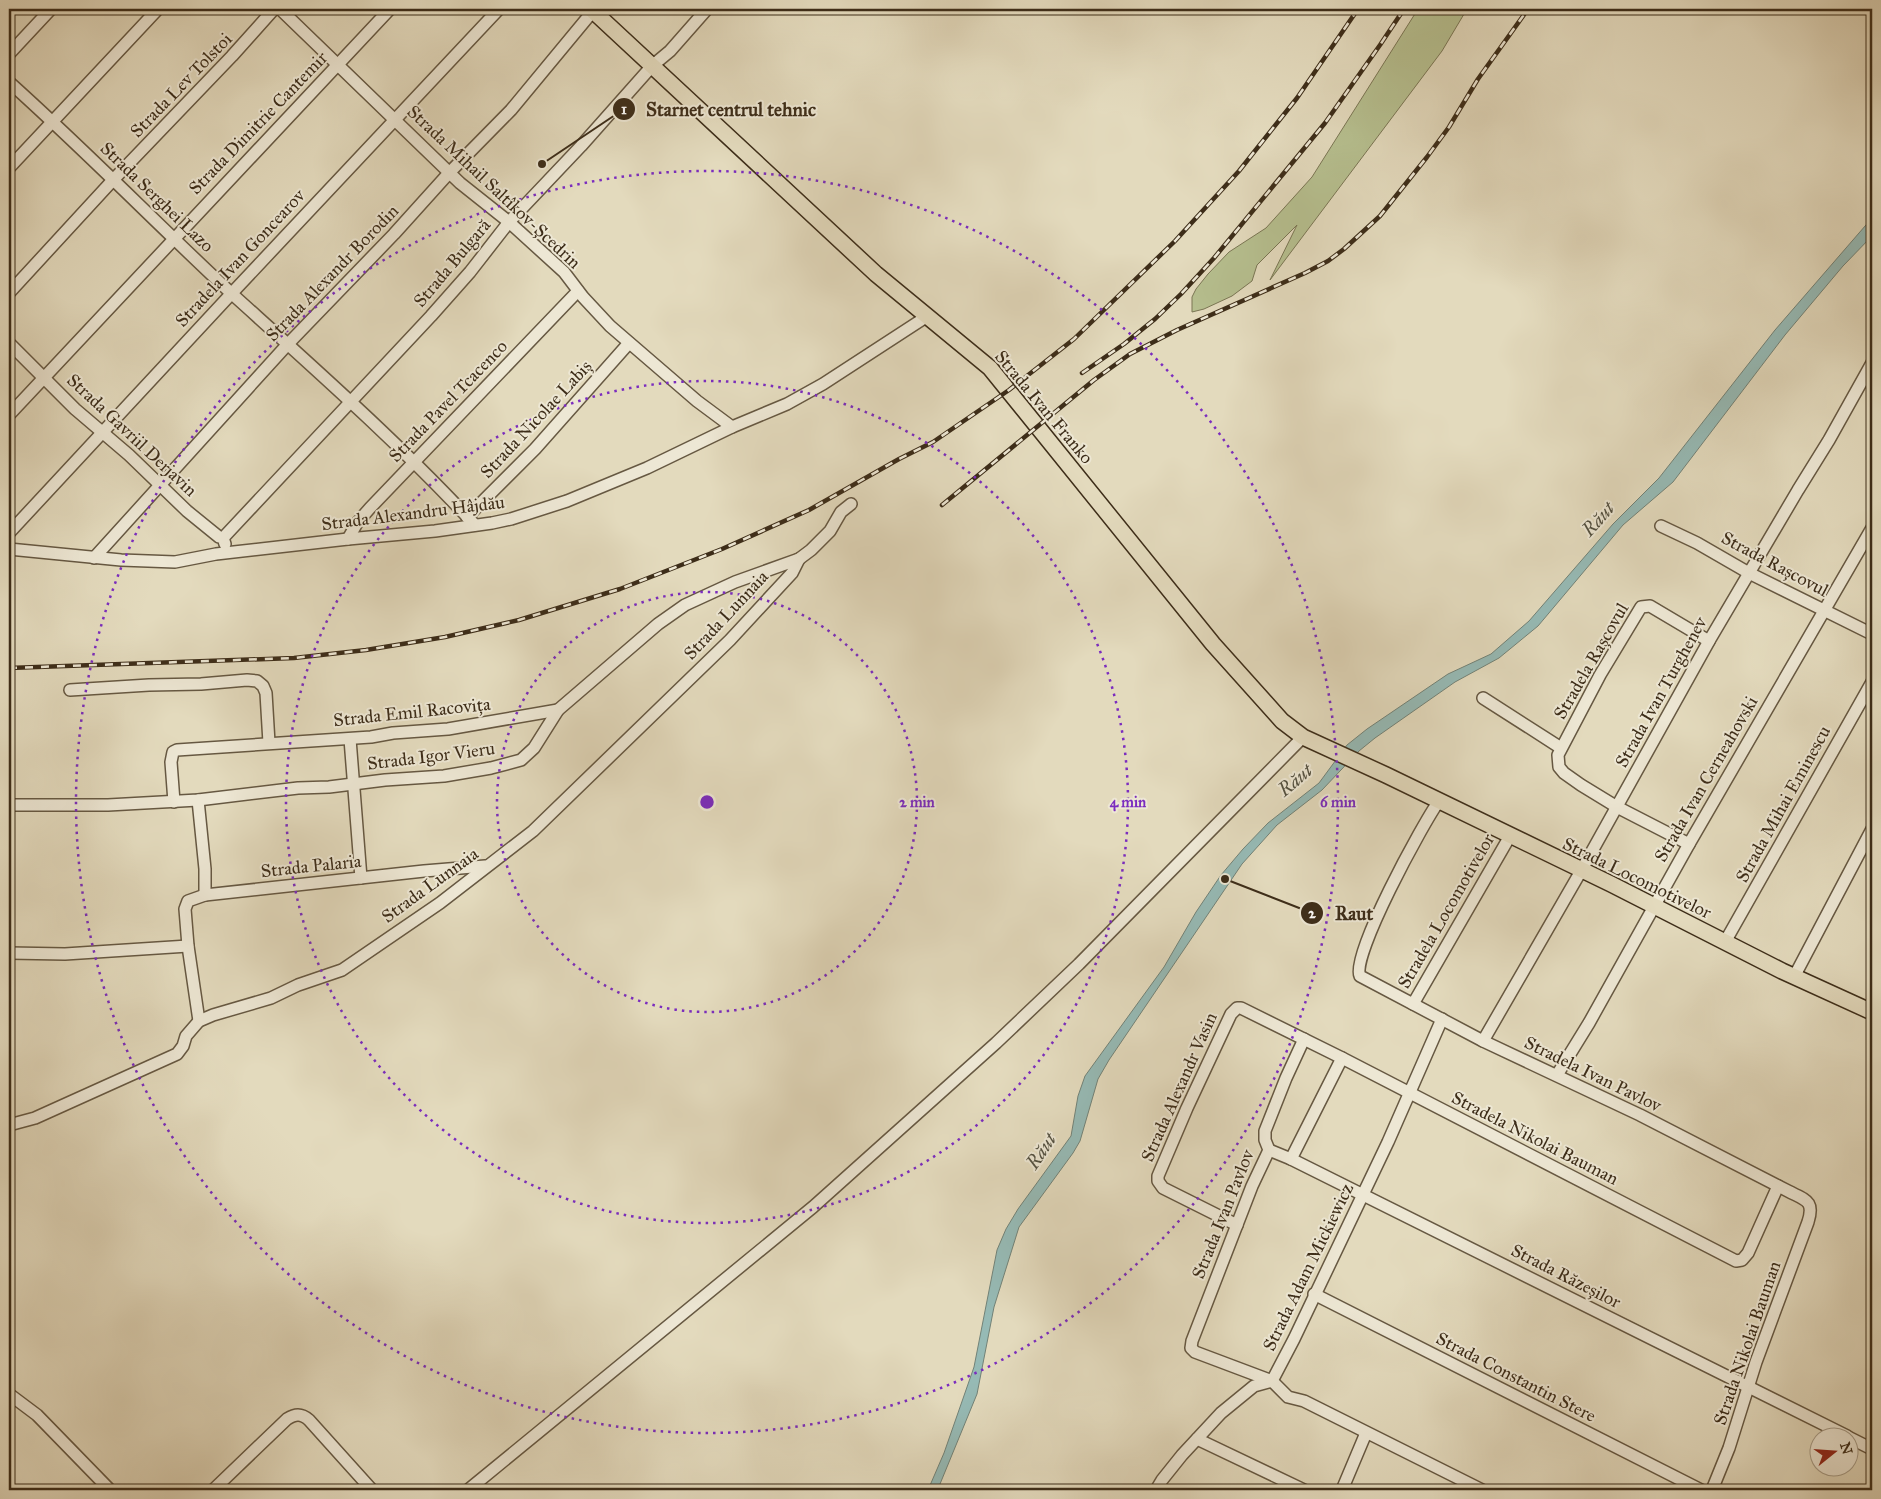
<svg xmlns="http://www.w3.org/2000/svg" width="1881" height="1499" viewBox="0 0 1881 1499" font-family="'IM FELL Great Primer',serif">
	<rect width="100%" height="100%" fill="#e3dabd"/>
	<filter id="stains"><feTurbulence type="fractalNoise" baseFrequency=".004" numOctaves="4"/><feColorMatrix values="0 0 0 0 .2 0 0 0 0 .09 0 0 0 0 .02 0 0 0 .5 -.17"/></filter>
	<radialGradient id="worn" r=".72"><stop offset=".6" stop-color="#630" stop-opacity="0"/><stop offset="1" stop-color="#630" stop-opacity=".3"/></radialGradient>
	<path fill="#b6bf8f" stroke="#7a7654" d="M1418 9H1467L1442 51 1270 280 1297 225 1257 265 1252 281 1232 296 1204 309 1192 312V297L1196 289 1208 274 1229 252 1266 228 1312 177Z"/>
	<path fill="#96bab5" stroke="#728277" d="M1872 218V236L1843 266 1785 335 1673 482 1623 525 1538 626 1499 658 1455 682 1375 738 1359 751 1322 790 1277 825 1242 864 1109 1060 1098 1079 1080 1141 1073 1153 1019 1227 994 1307 977 1394 940 1484 936 1490H928L944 1453 974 1367 997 1250 1006 1229 1018 1209 1071 1136 1078 1096 1085 1076 1164 967 1196 912 1221 875 1243 849 1268 823 1319 783 1347 745 1367 729 1448 674 1491 654 1529 621 1613 524 1659 478 1775 330Z"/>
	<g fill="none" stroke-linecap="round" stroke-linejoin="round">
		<defs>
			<g id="minor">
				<path d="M280 9 460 183 509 222 564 272 583 297 610 326 697 401 732 427"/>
				<path d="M9 54 51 9"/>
				<path d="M9 82C85 150 156 223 231 293 314 368 399 443 475 525"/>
				<path d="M9 168 158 9"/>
				<path d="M9 293 113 180 232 56 274 9"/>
				<path d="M9 343 75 409 129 455 187 511 219 537 223 538 225 544"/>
				<path d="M9 415 390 9"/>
				<path d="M467 517 535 449 629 343"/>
				<path d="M1661 526 1697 543 1749 573 1872 634"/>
				<path d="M9 533 232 293 499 9"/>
				<path d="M223 538 431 316 470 272 509 222 581 146 652 66 670 51 707 9"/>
				<path d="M348 539 357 523 370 508 578 291"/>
				<path d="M9 549 121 560 175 562 216 554 348 539 435 531 492 523 511 519 567 501 647 468 732 427 787 404 823 384 926 317"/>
				<path d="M94 558 287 345 394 234 449 173 511 110 593 11"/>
				<path d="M70 690 149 685 201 684 247 680 257 681 263 686 266 693 269 743"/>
				<path d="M1483 698 1561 748"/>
				<path d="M350 739 361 878"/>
				<path d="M198 800 205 869V895"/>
				<path d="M1439 801C1423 823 1350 957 1360 976L1483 1041 1640 1115 1788 1191C1805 1200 1815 1200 1808 1222L1756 1362 1729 1448 1712 1490"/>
				<path d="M174 802 171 762 173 752 177 750 371 737 393 733 448 729 558 710"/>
				<path d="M9 805H108L198 800 298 788 329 787 385 780 444 776 491 768 521 760 534 748 558 710 658 624 685 605 735 582 799 559 811 550 830 531 841 512 851 504"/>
				<path d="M1689 844 1617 807 1581 785 1564 773 1559 767 1558 755 1600 675 1641 607 1650 606 1709 641"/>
				<path d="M1725 942 1872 682"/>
				<path d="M9 953 65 954 188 946"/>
				<path d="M1794 977 1872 829"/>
				<path d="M1413 1004 1510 836"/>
				<path d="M199 1021 188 946 185 909 188 901 205 895 424 871 485 866"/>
				<path d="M1304 1039 1286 1078 1265 1131V1140L1269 1150 1252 1186 1192 1341 1191 1348 1195 1352 1272 1381 1288 1397 1304 1401 1482 1490"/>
				<path d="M1483 1041 1581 871 1709 641 1798 490 1829 440 1872 363"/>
				<path d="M1557 1075 1589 1023 1689 844 1872 528"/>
				<path d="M9 1125 35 1118 177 1054 183 1046 186 1036 199 1021 213 1015 271 998 298 985 342 970 440 903 533 831 730 640 792 573 799 559"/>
				<path d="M1269 1150 1291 1159 1847 1436"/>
				<path d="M1291 1159 1342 1058"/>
				<path d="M1237 1225 1163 1188 1158 1181V1176L1187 1108 1231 1014 1237 1008H1241L1342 1058 1736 1261 1742 1260 1748 1253 1778 1186"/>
				<path d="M1314 1294 1701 1490"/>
				<path d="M9 1394 37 1415 110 1490"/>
				<path d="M1848 1437 1872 1449"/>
				<path d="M1197 1439 1304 1490"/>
				<path d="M213 1490 287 1419C295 1414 301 1413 309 1420L372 1490"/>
				<path d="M468 1490 813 1207 996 1043 1079 964 1303 737"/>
				<path d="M1156 1490 1162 1480 1182 1455 1221 1413 1254 1386 1272 1381 1294 1339 1388 1142 1442 1019"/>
				<path d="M1342 1490 1366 1433"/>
			</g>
			<path id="major" d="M591 9 876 274 990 368 1213 644 1282 721 1303 737 1386 775 1611 884 1782 971 1872 1012"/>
		</defs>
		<use href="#minor" stroke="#665842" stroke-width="14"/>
		<use href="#major" stroke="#3d2d19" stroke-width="18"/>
		<use href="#minor" stroke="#ede7d4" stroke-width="11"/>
		<use href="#major" stroke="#e3dabd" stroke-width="15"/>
		<defs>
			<g id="rail">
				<path d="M1082 373 1124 344 1155 319 1181 294 1214 258 1325 123 1380 45 1404 9"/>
				<path d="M942 505 1094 380 1130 354 1177 330 1305 273 1328 261 1344 249 1380 216 1427 157 1449 127 1478 79 1528 9"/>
				<path d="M9 668 294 658 366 650 445 637 519 620 620 589 722 549 809 510 899 459 933 442 1009 390 1074 339 1175 241 1239 171 1297 98 1358 9"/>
			</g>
		</defs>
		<use href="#rail" stroke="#3d2d19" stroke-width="4.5"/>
		<use href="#rail" stroke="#ede7d4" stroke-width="2.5" stroke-dasharray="8" stroke-linecap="butt"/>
	</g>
	<g fill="none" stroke="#7b2cbf" stroke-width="2.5" stroke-dasharray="2.5 5">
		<circle cx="707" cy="802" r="210"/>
		<circle cx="707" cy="802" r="421"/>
		<circle cx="707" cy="802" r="631"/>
	</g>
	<g text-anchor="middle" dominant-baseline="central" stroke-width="4" stroke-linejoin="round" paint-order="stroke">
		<g font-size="18" fill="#3d2d19" stroke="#ede7d4">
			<text transform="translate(181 85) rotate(-46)">Strada Lev Tolstoi</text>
			<text transform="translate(258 123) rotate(-46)">Strada Dimitrie Cantemir</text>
			<text transform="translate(494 187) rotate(43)">Strada Mihail Saltîkov-Șcedrin</text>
			<text transform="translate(157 197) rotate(44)">Strada Serghei Lazo</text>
			<text transform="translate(240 258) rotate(-47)">Stradela Ivan Goncearov</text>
			<text transform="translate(452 263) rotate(-50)">Strada Bulgară</text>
			<text transform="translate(332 273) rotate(-46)">Strada Alexandr Borodin</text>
			<text transform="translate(448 401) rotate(-46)">Strada Pavel Tcacenco</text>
			<text transform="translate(1044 407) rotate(50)">Strada Ivan Franko</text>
			<text transform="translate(536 419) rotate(-47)">Strada Nicolae Labiș</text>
			<text transform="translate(132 435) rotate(43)">Strada Gavriil Derjavin</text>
			<text transform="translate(413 513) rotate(-7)">Strada Alexandru Hâjdău</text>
			<text transform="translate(1775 564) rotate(28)">Strada Rașcovul</text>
			<text transform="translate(726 615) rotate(-47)">Strada Lunnaia</text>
			<text transform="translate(1591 661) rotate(-60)">Stradela Rașcovul</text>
			<text transform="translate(1661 692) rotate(-61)">Strada Ivan Turghenev</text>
			<text transform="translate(412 712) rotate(-6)">Strada Emil Racovița</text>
			<text transform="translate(431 756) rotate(-7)">Strada Igor Vieru</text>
			<text transform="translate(1706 779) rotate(-60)">Strada Ivan Cerneahovski</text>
			<text transform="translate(1783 804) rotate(-61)">Strada Mihai Eminescu</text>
			<text transform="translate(311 866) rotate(-6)">Strada Palaria</text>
			<text transform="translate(1637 878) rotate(26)">Strada Locomotivelor</text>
			<text transform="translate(430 885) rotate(-36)">Strada Lunnaia</text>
			<text transform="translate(1446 911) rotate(-60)">Stradela Locomotivelor</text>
			<text transform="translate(1593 1074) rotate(26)">Stradela Ivan Pavlov</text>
			<text transform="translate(1179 1087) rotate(-66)">Strada Alexandr Vasin</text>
			<text transform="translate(1535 1138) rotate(27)">Stradela Nikolai Bauman</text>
			<text transform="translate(1223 1214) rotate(-68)">Strada Ivan Pavlov</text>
			<text transform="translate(1308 1267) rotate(-64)">Strada Adam Mickiewicz</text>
			<text transform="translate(1566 1276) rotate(27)">Strada Răzeșilor</text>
			<text transform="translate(1747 1343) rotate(-71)">Strada Nikolai Bauman</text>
			<text transform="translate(1516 1377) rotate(27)">Strada Constantin Stere</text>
		</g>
		<g font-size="19" font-style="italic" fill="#535040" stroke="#ede7d4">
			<text transform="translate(1598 519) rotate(-48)">Răut</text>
			<text transform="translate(1295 780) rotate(-40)">Răut</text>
			<text transform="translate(1041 1151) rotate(-56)">Răut</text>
		</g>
	</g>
	<circle cx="707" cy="802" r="8" fill="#7b2cbf" stroke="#ede7d4" stroke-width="2.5"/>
	<g font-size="15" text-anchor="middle" font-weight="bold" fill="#7b2cbf" stroke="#ede7d4" stroke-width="4" stroke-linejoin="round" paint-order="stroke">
		<text x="917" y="807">2 min</text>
		<text x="1128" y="807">4 min</text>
		<text x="1338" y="807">6 min</text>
	</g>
	<path fill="none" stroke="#3d2d19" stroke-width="2" d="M542 164L624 109M1225 879L1312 913"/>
	<g fill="#3d2d19" stroke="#ede7d4" stroke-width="2">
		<circle cx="542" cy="164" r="5"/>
		<circle cx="1225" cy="879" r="5"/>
		<circle cx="624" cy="109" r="12"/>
		<circle cx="1312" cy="913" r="12"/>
	</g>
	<g font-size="15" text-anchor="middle" font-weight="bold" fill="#fff">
		<text x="624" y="114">1</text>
		<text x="1312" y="918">2</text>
	</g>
	<g font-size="19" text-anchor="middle" font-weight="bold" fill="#3d2d19" stroke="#ede7d4" stroke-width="4" stroke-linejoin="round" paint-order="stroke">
		<text x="731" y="116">Starnet centrul tehnic</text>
		<text x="1354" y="920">Raut</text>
	</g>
	<rect width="1881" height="1499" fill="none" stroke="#e3dabd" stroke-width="30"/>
	<rect x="10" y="10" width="1861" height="1479" fill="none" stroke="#3d2d19" stroke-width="2.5"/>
	<rect x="15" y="15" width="1851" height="1469" fill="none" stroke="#3d2d19"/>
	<g transform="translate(1834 1452) rotate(73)"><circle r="24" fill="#ede7d4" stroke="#a79d89"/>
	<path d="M0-4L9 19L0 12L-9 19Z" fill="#8f2418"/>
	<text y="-8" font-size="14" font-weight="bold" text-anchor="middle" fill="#3d2d19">N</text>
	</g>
	<rect width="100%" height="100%" filter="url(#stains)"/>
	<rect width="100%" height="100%" fill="url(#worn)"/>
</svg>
